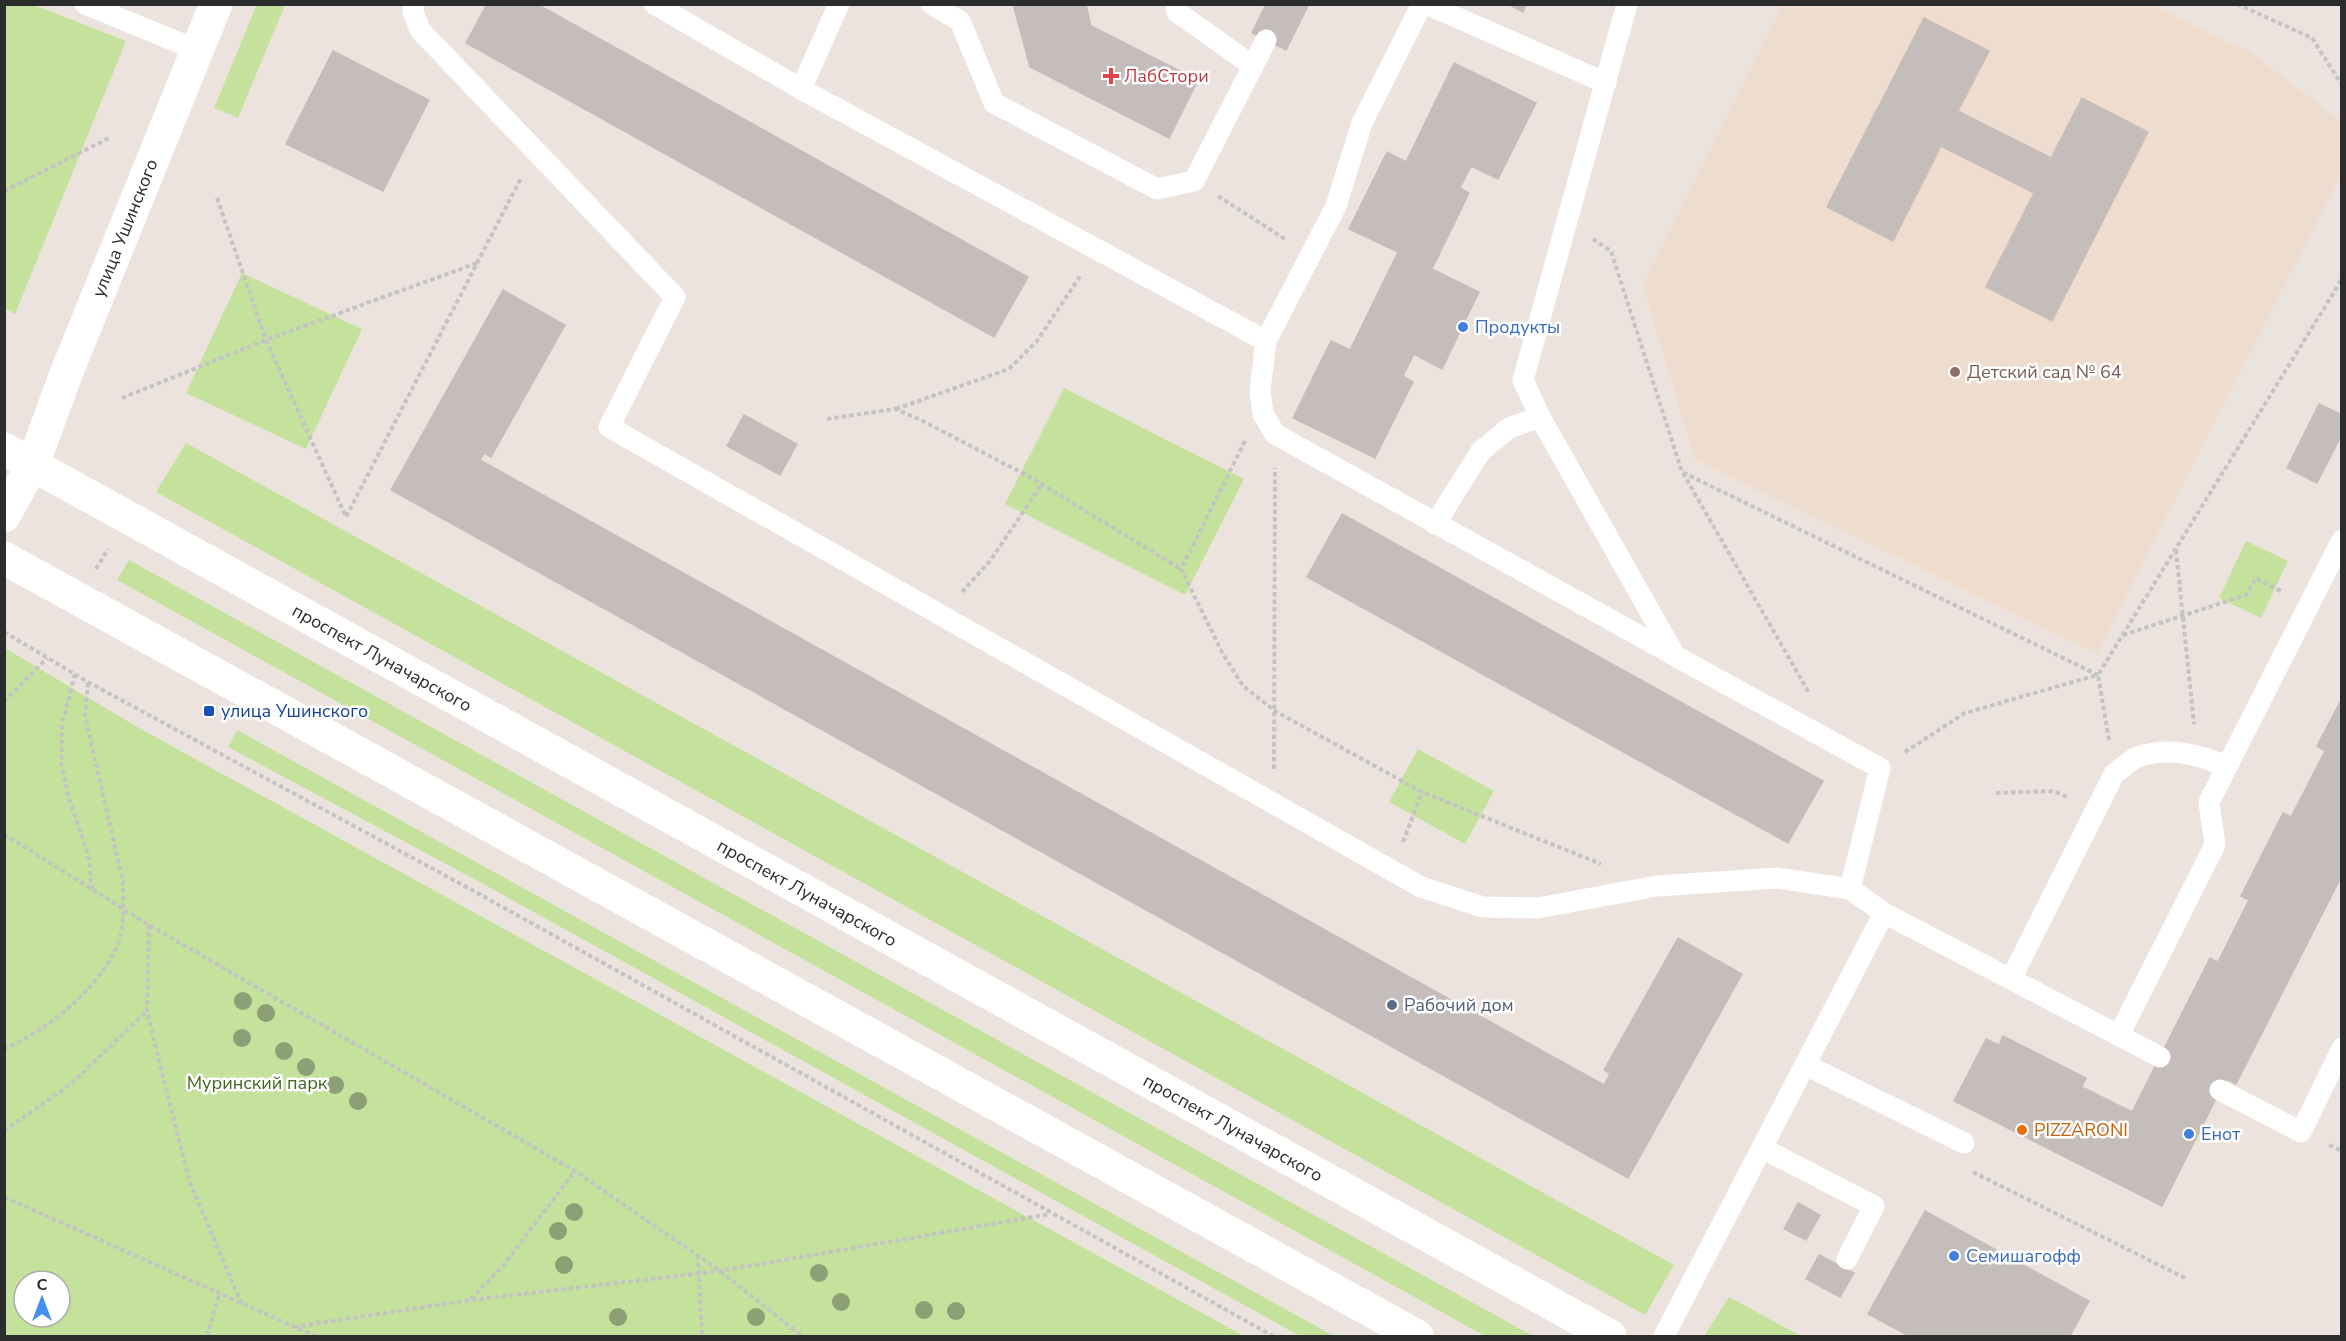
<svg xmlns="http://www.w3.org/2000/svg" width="2346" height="1341" viewBox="0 0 2346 1341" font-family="'Nunito Sans',sans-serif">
	<rect width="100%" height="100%" fill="#ede3de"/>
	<path fill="#eedcce" d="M1783 5H2155L2252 53 2341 122V173L2097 654 1695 460 1643 285Z"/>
	<g fill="#c5e29c" fill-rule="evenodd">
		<path d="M257 4 285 5 238 118 214 108Z"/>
		<path d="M4 5H34L126 41 15 314 4 308Z"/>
		<path d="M242 273 362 329 306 449 186 393Z"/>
		<path d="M1064 388 1244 479 1185 595 1005 504Z"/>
		<path d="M186 443 1674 1265 1645 1315 156 492Z"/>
		<path d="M2246 541 2288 561 2261 618 2219 598Z"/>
		<path d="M129 560 1533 1336H1485L117 580Z"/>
		<path d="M5 648 139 728 1244 1336H5ZM24 1281H60V1317H24Z"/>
		<path d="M237 730 1334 1336H1300L476 880 228 747Z"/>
		<path d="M1418 749 1494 791 1465 844 1389 802Z"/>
		<path d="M1729 1297 1801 1336H1704Z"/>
	</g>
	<g fill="#c5bdbb" stroke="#c8beb8" stroke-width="1.5">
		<path d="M487 4H537L1028 277 994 337 466 43Z"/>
		<path d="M1013 4H1086L1091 26 1198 80 1169 138 1030 67Z"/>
		<path d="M1266 4H1309L1286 50 1252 33Z"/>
		<path d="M1508 4H1526L1523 12Z"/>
		<path d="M1924 18 1989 51 1958 111 2051 158 2082 98 2148 132 2052 321 1986 287 2034 193 1941 146 1893 241 1827 207Z"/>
		<path d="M333 51 429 100 383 191 286 144Z"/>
		<path d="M1454 63 1536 103 1498 179 1471 166 1460 188 1469 193 1432 269 1479 292 1442 369 1414 354 1403 376 1413 382 1375 458 1293 418 1331 341 1350 350 1398 252 1349 229 1387 152 1406 162Z"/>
		<path d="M503 290 565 325 491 457 484 453 480 460 1604 1085 1610 1074 1604 1070 1678 938 1742 974 1628 1178 391 490Z"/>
		<path d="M2319 404 2342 415V434L2317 483 2287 468Z"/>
		<path d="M744 415 797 444 780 475 727 446Z"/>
		<path d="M1342 514 1823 781 1788 843 1307 577Z"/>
		<path d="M2342 698V875L2236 1084 2226 1079 2162 1206 1954 1101 1986 1039 1999 1045 2003 1036 2086 1078 2082 1087 2132 1112 2210 958 2218 962 2249 900 2241 896 2283 813 2291 817 2325 751 2317 746Z"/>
		<path d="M1798 1203 1820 1215 1806 1240 1784 1229Z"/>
		<path d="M1925 1211 2089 1301 2070 1336H1909L1868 1314Z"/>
		<path d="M1819 1255 1854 1273 1840 1297 1806 1279Z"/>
	</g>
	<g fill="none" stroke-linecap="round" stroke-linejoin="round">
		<g stroke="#c4c4c4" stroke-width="4" stroke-dasharray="4.5 3" stroke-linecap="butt">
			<path d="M2237 4 2312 38 2342 85"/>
			<path d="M4 191 111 137"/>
			<path d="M1218 196 1285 239"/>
			<path d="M217 198 266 340 346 517 521 178"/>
			<path d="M1593 239 1611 251 1682 472 2098 675"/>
			<path d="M122 398 266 340 477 263"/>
			<path d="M896 409 1009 369 1037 341 1081 275"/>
			<path d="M827 419 895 409 921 420 1028 476 1181 569"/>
			<path d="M1245 441 1181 569 1223 654 1243 686 1275 711 1422 792 1601 864"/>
			<path d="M1683 473 1809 693"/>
			<path d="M2176 550 2194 724"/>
			<path d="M96 569 108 549"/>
			<path d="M962 592 990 561 1042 484"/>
			<path d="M4 632 88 682 472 890 1273 1336"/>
			<path d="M2123 635 2246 595 2256 578 2283 592"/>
			<path d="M75 674 62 725 61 763 69 799 88 854 92 889"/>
			<path d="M4 702 47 658"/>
			<path d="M2109 740 2098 675 2342 279"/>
			<path d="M1905 752 1965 713 2097 675"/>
			<path d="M1274 769 1275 468"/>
			<path d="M1996 793 2054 791 2069 798"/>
			<path d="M4 834 149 925 575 1171 720 1271 802 1336"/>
			<path d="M1403 842 1422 792"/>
			<path d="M149 925 147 1012 189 1180 242 1305"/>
			<path d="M4 1049C49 1030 104 985 120 938 125 920 123 900 123 882L85 716 88 682"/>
			<path d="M4 1131 70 1085 146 1012"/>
			<path d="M2329 1145 2342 1151"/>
			<path d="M1973 1172 2187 1279"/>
			<path d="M4 1197 315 1336"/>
			<path d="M698 1255 702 1336"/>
			<path d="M471 1299 502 1267 575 1171"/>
			<path d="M294 1327 470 1300 720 1271 1050 1214"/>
			<path d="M209 1336 208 1332 219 1295"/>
		</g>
		<g stroke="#fff" stroke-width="21">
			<path d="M85 4 197 50"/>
			<path d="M414 4 413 12 420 30 675 297 609 427 1421 887 1483 907 1537 908 1657 886 1777 878 1850 889 1884 913 2160 1057"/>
			<path d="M654 4 801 89 1266 341"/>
			<path d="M931 4 960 21 994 103 1157 189 1194 181 1253 66 1177 12 1176 4"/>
			<path d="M1422 4 1362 123 1336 206 1266 341 1260 390 1263 414 1275 434 1674 655"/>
			<path d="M1426 4 1606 83"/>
			<path d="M1627 4 1523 380 1540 417 1675 656 1880 768 1850 889"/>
			<path d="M1253 66 1266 40"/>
			<path d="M801 89 839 4"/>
			<path d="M1435 524 1481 451 1509 428 1540 417"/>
			<path d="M2011 979 2114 774C2122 768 2130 760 2138 757 2168 746 2199 755 2227 766"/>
			<path d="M2119 1035 2215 845 2209 802 2342 540"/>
			<path d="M1806 1065 1964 1143"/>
			<path d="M2220 1090 2301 1132 2342 1048"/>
			<path d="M1762 1148 1874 1206 1847 1259"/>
			<path d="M1664 1336 1884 913"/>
		</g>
		<path stroke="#fff" stroke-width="33" d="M4 516 33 464 66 374 216 4"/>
		<g stroke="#fff" stroke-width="33">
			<path d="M4 449 1610 1336"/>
			<path d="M4 558 1417 1336"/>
		</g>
	</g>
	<g fill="#8d9f74">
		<circle cx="243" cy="1001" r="9"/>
		<circle cx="266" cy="1013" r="9"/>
		<circle cx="242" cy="1038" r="9"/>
		<circle cx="284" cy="1051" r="9"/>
		<circle cx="306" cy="1067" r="9"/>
		<circle cx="335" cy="1085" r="9"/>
		<circle cx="358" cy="1101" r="9"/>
		<circle cx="574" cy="1212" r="9"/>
		<circle cx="558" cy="1231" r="9"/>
		<circle cx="564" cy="1265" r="9"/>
		<circle cx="819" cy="1273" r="9"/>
		<circle cx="841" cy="1302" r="9"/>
		<circle cx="924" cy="1310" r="9"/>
		<circle cx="956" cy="1311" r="9"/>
		<circle cx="618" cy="1317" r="9"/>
		<circle cx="756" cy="1317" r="9"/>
	</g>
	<path fill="#e0444e" stroke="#fff" stroke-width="2" d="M1108 67h6v6h6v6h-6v6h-6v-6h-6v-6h6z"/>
	<g fill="#3f7fe0" stroke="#fff" stroke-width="2">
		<circle cx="1463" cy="327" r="6"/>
		<circle cx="2189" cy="1134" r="6"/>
		<circle cx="1954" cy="1256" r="6"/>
	</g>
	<circle fill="#8d6e63" stroke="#fff" stroke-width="2" cx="1955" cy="372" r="6"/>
	<rect fill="#1a4fb4" stroke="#fff" stroke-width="2" x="203" y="705" width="12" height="12" rx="3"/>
	<circle fill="#5c6f8a" stroke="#fff" stroke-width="2" cx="1392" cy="1005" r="6"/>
	<circle fill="#e8710a" stroke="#fff" stroke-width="2" cx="2022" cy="1130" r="6"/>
	<g text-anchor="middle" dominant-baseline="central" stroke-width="5" stroke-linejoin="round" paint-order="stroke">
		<g font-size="18" fill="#be3a42" stroke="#fff" text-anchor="start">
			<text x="1124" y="76">ЛабСтори</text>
		</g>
		<g font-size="18" fill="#2c2c2c" stroke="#fff">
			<text transform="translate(125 228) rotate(-68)">улица Ушинского</text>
			<text transform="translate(382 658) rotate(29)">проспект Луначарского</text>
			<text transform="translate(807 893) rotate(29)">проспект Луначарского</text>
			<text transform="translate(1233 1128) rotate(29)">проспект Луначарского</text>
		</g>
		<g font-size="18" fill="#366cbe" stroke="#fff" text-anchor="start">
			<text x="1475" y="327">Продукты</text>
			<text x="2201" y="1134">Енот</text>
			<text x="1966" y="1256">Семишагофф</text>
		</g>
		<g font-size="18" fill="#785e54" stroke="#fff" text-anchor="start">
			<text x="1967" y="372">Детский сад № 64</text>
		</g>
		<g font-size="18" fill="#164399" stroke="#fff" text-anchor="start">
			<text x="221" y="711">улица Ушинского</text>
		</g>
		<g font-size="18" fill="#4e5e75" stroke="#fff" text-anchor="start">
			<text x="1404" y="1005">Рабочий дом</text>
		</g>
		<g font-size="18" fill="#3e681d" stroke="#fff">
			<text x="257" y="1083">Муринский парк</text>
		</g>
		<g font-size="18" fill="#c56008" stroke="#fff" text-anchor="start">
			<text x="2034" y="1130">PIZZARONI</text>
		</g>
	</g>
	<rect width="2346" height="1341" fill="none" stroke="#2c2c2c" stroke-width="12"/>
	<g transform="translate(42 1299)"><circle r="28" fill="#ffffff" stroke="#ababab" stroke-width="1.5"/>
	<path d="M0-4.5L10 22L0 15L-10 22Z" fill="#438ff5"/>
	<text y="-9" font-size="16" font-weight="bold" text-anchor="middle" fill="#2c2c2c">С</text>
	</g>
</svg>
